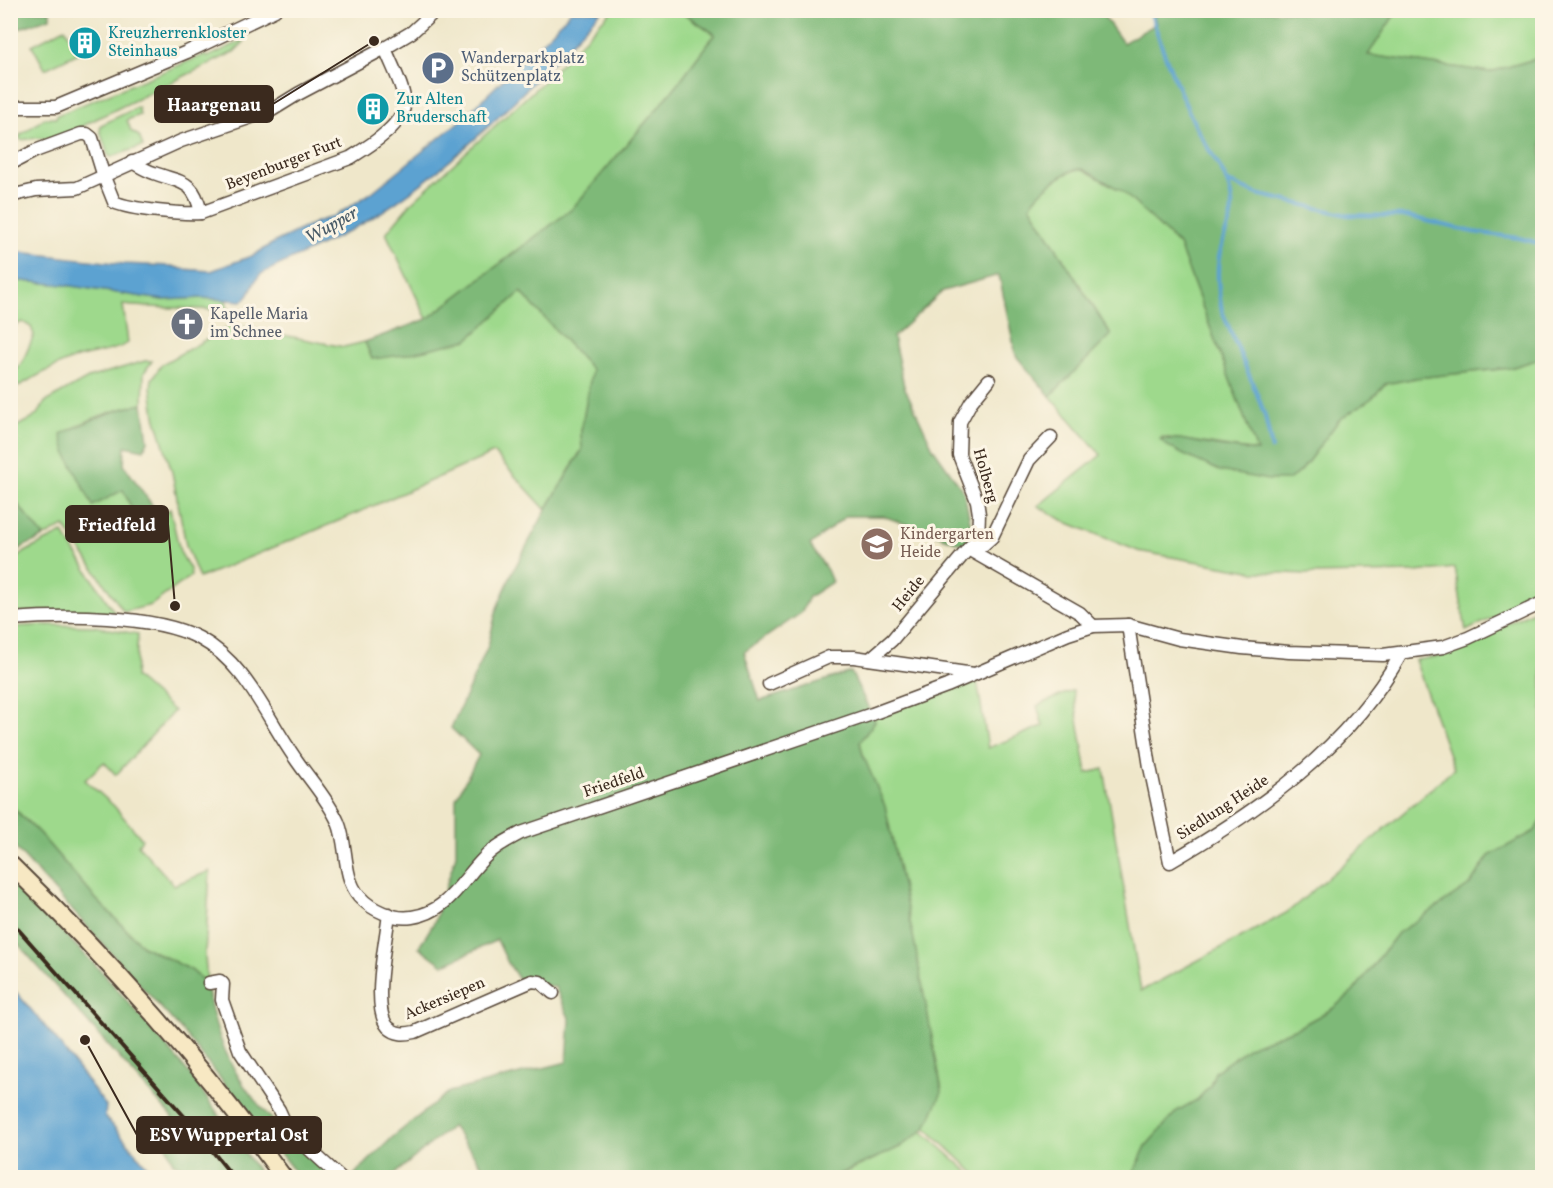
<svg xmlns="http://www.w3.org/2000/svg" width="1553" height="1188" viewBox="0 0 1553 1188" font-family="Vollkorn,serif">
	<rect width="100%" height="100%" fill="#fcf5e5"/>
	<filter id="ink" filterUnits="userSpaceOnUse"><feTurbulence type="fractalNoise" baseFrequency=".0167" numOctaves="2"/><feDisplacementMap in="SourceGraphic" scale="12" xChannelSelector="R" yChannelSelector="G"/><feConvolveMatrix kernelMatrix="1 2 1 2 8 2 1 2 1" color-interpolation-filters="sRGB"/></filter>
	<filter id="wash" filterUnits="userSpaceOnUse"><feTurbulence type="fractalNoise" baseFrequency=".008" numOctaves="4" result="noise"/><feDisplacementMap in="SourceGraphic" scale="24" xChannelSelector="R" yChannelSelector="G"/><feGaussianBlur stdDeviation="1.35" result="paint"/><feColorMatrix in="noise" values="0 0 0 0 0 0 0 0 0 0 0 0 0 0 0 0 0 1.4 0 .05"/><feComposite in="paint" operator="in"/></filter>
	<g filter="url(#wash)">
		<rect width="100%" height="100%" fill="#efe7ca"/>
		<g fill="#9ed98c" stroke="#6c8255" stroke-width="1.5">
			<path d="M611 11H680L715 34 673 90 572 209 427 319 386 233 411 203 545 80Z"/>
			<path d="M1397 11H1542V57L1490 72 1367 55Z"/>
			<path d="M65 28 79 53 68 58 67 57 66 59 45 69 32 45Z"/>
			<path d="M240 35H242L244 42 234 52 90 122 68 135 56 140 38 138 21 140 19 136 45 118H56L57 115 204 55 208 57 240 42Z"/>
			<path d="M138 107 140 115 127 120 131 131 139 136 143 146 111 157 108 155 100 131 101 125Z"/>
			<path d="M1077 169H1083L1122 191 1179 245 1257 451 1162 437 1166 445 1220 471 1288 480 1301 471 1339 420 1372 398 1385 384 1416 378 1510 368 1542 358V594L1466 631 1455 568 1415 572 1309 574 1255 572 1138 551 1066 522 1038 506 1101 455 1050 396 1111 335 1030 206C1040 189 1059 176 1077 169Z"/>
			<path d="M11 280 65 285 163 300 202 298 226 300 228 311C192 307 158 309 123 305L128 343C115 352 90 353 74 359 52 366 31 380 11 390V377L22 363 34 335 31 327 23 322 15 325 11 330Z"/>
			<path d="M521 292 592 370 581 431 582 449 546 510 494 453 343 519 199 578 186 545 172 472 155 416 151 387 152 379 162 364 232 325 344 347 365 342 372 359 467 340Z"/>
			<path d="M145 361H152L144 373 143 404C114 409 86 420 61 435L123 490 141 527 170 509 180 552 190 569 191 576 151 605 124 612 64 526 44 537 11 496V429L32 419 40 411 45 402 88 378Z"/>
			<path d="M63 533 116 615 54 611 11 613C11 601 8 574 11 564 13 555 53 538 63 533Z"/>
			<path d="M1542 607V817L1535 831 1489 856 1470 885 1398 933 1353 992 1332 1009 1299 1027 1249 1047 1215 1072 1210 1086 1197 1100 1177 1111 1146 1146 1132 1177H979L926 1128 942 1091 931 1033 860 742 875 721 872 714 976 674 988 748 1043 726 1037 706 1073 690 1087 773 1104 769 1141 991 1288 912 1454 769 1415 660 1441 656 1469 645 1505 624Z"/>
			<path d="M45 625 93 626 138 634 135 677 174 711 116 775 104 762 85 780 114 806 142 839 138 845 174 885 210 871 205 955 207 984 191 970 143 946 94 897 39 833 11 805V627Z"/>
			<path d="M922 1131 974 1177 833 1178 900 1147Z"/>
		</g>
		<g fill="#7eb978" stroke="#5c724b" stroke-width="1.5">
			<path d="M11 10 50 11V18L20 28 11 33Z"/>
			<path d="M680 11H1100L1123 43 1156 24 1154 16 1163 11H1397L1368 55 1490 72 1542 57V358L1510 368 1416 378 1385 384 1372 398 1339 420 1301 471 1288 480H1268L1220 471 1182 454 1166 445 1160 439H1180L1217 446 1257 451 1179 245 1122 191 1083 169C1066 168 1038 192 1030 206L1111 335 1050 396 1016 356 999 275 943 291 893 337 904 386 933 448 964 492 971 526 965 545 883 516H846L810 545 827 570 832 582 809 597 801 613 744 652 760 701 851 672 875 721 860 742 863 755 885 806 914 940 942 1092 926 1128 900 1147 833 1177 491 1178 452 1126 391 1177 351 1178 394 1136 449 1092 567 1062 570 1020 555 987 520 981 508 963 497 940 443 965 419 947 435 921 456 855V798L479 755 451 728 488 646 497 608 512 573 546 510 582 450 581 431 592 370 521 292 467 340 403 355 372 359 365 342 427 319 572 209 673 90 715 34Z"/>
			<path d="M143 404 148 441 144 450 125 446 124 465 159 515 141 528 123 490 93 506 67 455 61 434C88 422 113 409 143 404Z"/>
			<path d="M11 496 44 537C33 543 17 547 11 557Z"/>
			<path d="M10 805 39 833 94 897 142 946 191 970 207 984C220 1079 267 1119 336 1177H299L184 1033 21 854 11 844Z"/>
			<path d="M1542 817V1177H1132L1146 1146 1177 1111 1197 1100 1210 1086 1215 1072 1249 1047 1299 1027 1332 1009 1353 992 1398 933 1470 885 1489 856 1535 831Z"/>
			<path d="M11 880 102 972 190 1074 262 1177H207L173 1163 164 1139 173 1131 172 1117 19 945 11 940Z"/>
		</g>
		<g fill="#5ba2d1" stroke="#4b6678" stroke-width="1.5">
			<path d="M571 11H601C533 84 454 169 367 221 334 241 296 256 261 274 251 283 252 297 242 301L202 298 163 300 65 285 11 280V251L124 264 172 266 182 269 211 271 254 255 275 242 314 223 337 215 371 193 461 120 552 32Z"/>
			<path d="M10 985 55 1038 106 1106 105 1116 155 1176 167 1175 170 1177H11Z"/>
		</g>
		<g fill="none" stroke-linecap="round" stroke-linejoin="round">
			<g stroke="#5ba2d1" stroke-width="4">
				<path d="M1150 10C1153 18 1154 25 1157 32 1167 64 1181 95 1195 125 1207 151 1230 174 1232 203 1233 219 1225 232 1221 247 1216 266 1218 291 1222 311L1257 394 1265 416 1272 449"/>
				<path d="M1226 181 1257 194 1347 215 1407 216 1473 232 1519 238 1542 244"/>
				<path d="M1542 1178V1177"/>
			</g>
		</g>
	</g>
	<g filter="url(#ink)">
		<g fill="none" stroke-linecap="round" stroke-linejoin="round">
			<defs>
				<g id="street">
					<path d="M10 107H56L187 52 275 10"/>
					<path d="M132 162C139 166 147 171 154 173 181 183 194 179 201 213"/>
					<path d="M10 164 35 151 81 134H87L92 138 104 177 114 202C131 210 182 214 201 213L350 158C368 147 410 122 404 97 401 81 391 64 385 48"/>
					<path d="M10 196 36 190 77 188 181 141 272 110 298 94 385 48 412 32 436 10"/>
					<path d="M968 549 978 538 979 514 977 501 959 455 960 422 971 402 989 380"/>
					<path d="M969 549 983 545 992 537 1029 460 1051 437"/>
					<path d="M10 619C63 615 153 614 199 638 246 663 266 717 295 758 309 779 328 799 338 822 348 845 342 876 359 896 371 910 394 920 412 917 448 912 461 881 484 858 494 847 508 840 521 833L872 714 947 686 1068 634 1093 626 1128 625 1179 639 1242 648 1289 652 1383 655 1443 647 1468 638 1542 603"/>
					<path d="M1128 625 1150 767 1170 862C1261 809 1348 748 1401 654"/>
					<path d="M870 659 892 640 968 549 1080 613 1093 626"/>
					<path d="M769 684 829 657H854L974 674"/>
					<path d="M389 914C386 940 371 1008 388 1027 396 1035 405 1034 415 1032L532 981 540 982 553 993"/>
					<path d="M209 983 220 981 223 984 222 1000 240 1051 279 1110 288 1130 341 1178"/>
				</g>
				<path id="secondary" d="M10 864C113 964 200 1062 284 1178"/>
			</defs>
			<use href="#street" stroke="#564638" stroke-width="15"/>
			<use href="#secondary" stroke="#564638" stroke-width="20"/>
			<use href="#street" stroke="#fff" stroke-width="12"/>
			<use href="#secondary" stroke="#f7e8c3" stroke-width="16"/>
			<path stroke="#3b2a1e" stroke-width="4" d="M10 920 184 1116 234 1178"/>
		</g>
	</g>
	<defs>
		<symbol id="building-disc" viewBox="-11 -11 22 22"><circle r="9.5" fill="#0f9aa8" stroke="#fcf5e5"/><path d="M-4-6H4V6H1V3H-1V6H-4ZM-2.5-4.3h1.7v1.8h-1.7ZM.8-4.3h1.7v1.8H.8ZM-2.5-1h1.7V.8h-1.7ZM.8-1h1.7V.8H.8Z" fill="#fff"/></symbol>
		<symbol id="parking-disc" viewBox="-11 -11 22 22"><circle r="9.5" fill="#5c6f8a" stroke="#fcf5e5"/><path d="M-3.5-5.5H1a3.5 3.5 0 0 1 0 7H-1V5.5H-3.5ZM-1-3.4V-.6H.8a1.4 1.4 0 0 0 0-2.8Z" fill="#fff"/></symbol>
		<symbol id="church-disc" viewBox="-11 -11 22 22"><circle r="9.5" fill="#6b7280" stroke="#fcf5e5"/><path d="M-1.2-6h2.4v3.5h3.3v2.4h-3.3V6h-2.4V-.1h-3.3v-2.4h3.3Z" fill="#fff"/></symbol>
		<symbol id="school-disc" viewBox="-11 -11 22 22"><circle r="9.5" fill="#8d6e63" stroke="#fcf5e5"/><path d="M0-5L7-2L0 1L-7-2ZM-4 1L0 2.5L4 1V4Q0 6-4 4Z" fill="#fff"/></symbol>
	</defs>
	<g fill-rule="evenodd">
		<use href="#building-disc" x="66" y="24" width="38" height="38"/>
		<use href="#parking-disc" x="419" y="49" width="38" height="38"/>
		<use href="#building-disc" x="354" y="90" width="38" height="38"/>
		<use href="#church-disc" x="168" y="305" width="38" height="38"/>
		<use href="#school-disc" x="858" y="525" width="38" height="38"/>
	</g>
	<g text-anchor="middle" dominant-baseline="central" stroke-width="6" stroke-linejoin="round" paint-order="stroke">
		<g font-size="16" fill="#0d838f" stroke="#fcf5e5" text-anchor="start">
			<text x="108" y="34">Kreuzherrenkloster<tspan x="108" dy="18">Steinhaus</tspan></text>
			<text x="396" y="100">Zur Alten<tspan x="396" dy="18">Bruderschaft</tspan></text>
		</g>
		<g font-size="16" fill="#4e5e75" stroke="#fcf5e5" text-anchor="start">
			<text x="461" y="59">Wanderparkplatz<tspan x="461" dy="18">Schützenplatz</tspan></text>
		</g>
		<g font-size="16" fill="#3b2a1e" stroke="#fcf5e5">
			<text transform="translate(284 164) rotate(-21)">Beyenburger Furt</text>
			<text transform="translate(985 476) rotate(74)">Holberg</text>
			<text transform="translate(909 594) rotate(-51)">Heide</text>
			<text transform="translate(614 783) rotate(-19)">Friedfeld</text>
			<text transform="translate(1223 808) rotate(-33)">Siedlung Heide</text>
			<text transform="translate(445 999) rotate(-23)">Ackersiepen</text>
		</g>
		<g font-size="16" fill="#5b616d" stroke="#fcf5e5" text-anchor="start">
			<text x="210" y="315">Kapelle Maria<tspan x="210" dy="18">im Schnee</tspan></text>
		</g>
		<g font-size="16" fill="#785e54" stroke="#fcf5e5" text-anchor="start">
			<text x="900" y="535">Kindergarten<tspan x="900" dy="18">Heide</tspan></text>
		</g>
		<g font-size="18" font-style="italic" fill="#485a66" stroke="#fcf5e5">
			<text transform="translate(332 226) rotate(-29)">Wupper</text>
		</g>
	</g>
	<path fill="none" stroke="#3b2a1e" stroke-width="2" d="M374 41L273 104M175 606L168 524M85 1040L137 1135"/>
	<g fill="#3b2a1e" stroke="#fcf5e5" stroke-width="2">
		<circle cx="374" cy="41" r="6"/>
		<circle cx="175" cy="606" r="6"/>
		<circle cx="85" cy="1040" r="6"/>
	</g>
	<g fill="#3b2a1e" stroke="#3b2a1e" stroke-width="2">
		<rect x="155" y="86" width="118" height="36" rx="6"/>
		<rect x="66" y="506" width="102" height="36" rx="6"/>
		<rect x="137" y="1117" width="184" height="36" rx="6"/>
	</g>
	<g font-size="18" text-anchor="middle" font-weight="bold" fill="#fff">
		<text x="214" y="111">Haargenau</text>
		<text x="117" y="531">Friedfeld</text>
		<text x="229" y="1141">ESV Wuppertal Ost</text>
	</g>
	<rect width="1553" height="1188" fill="none" stroke="#fcf5e5" stroke-width="36"/>
</svg>
